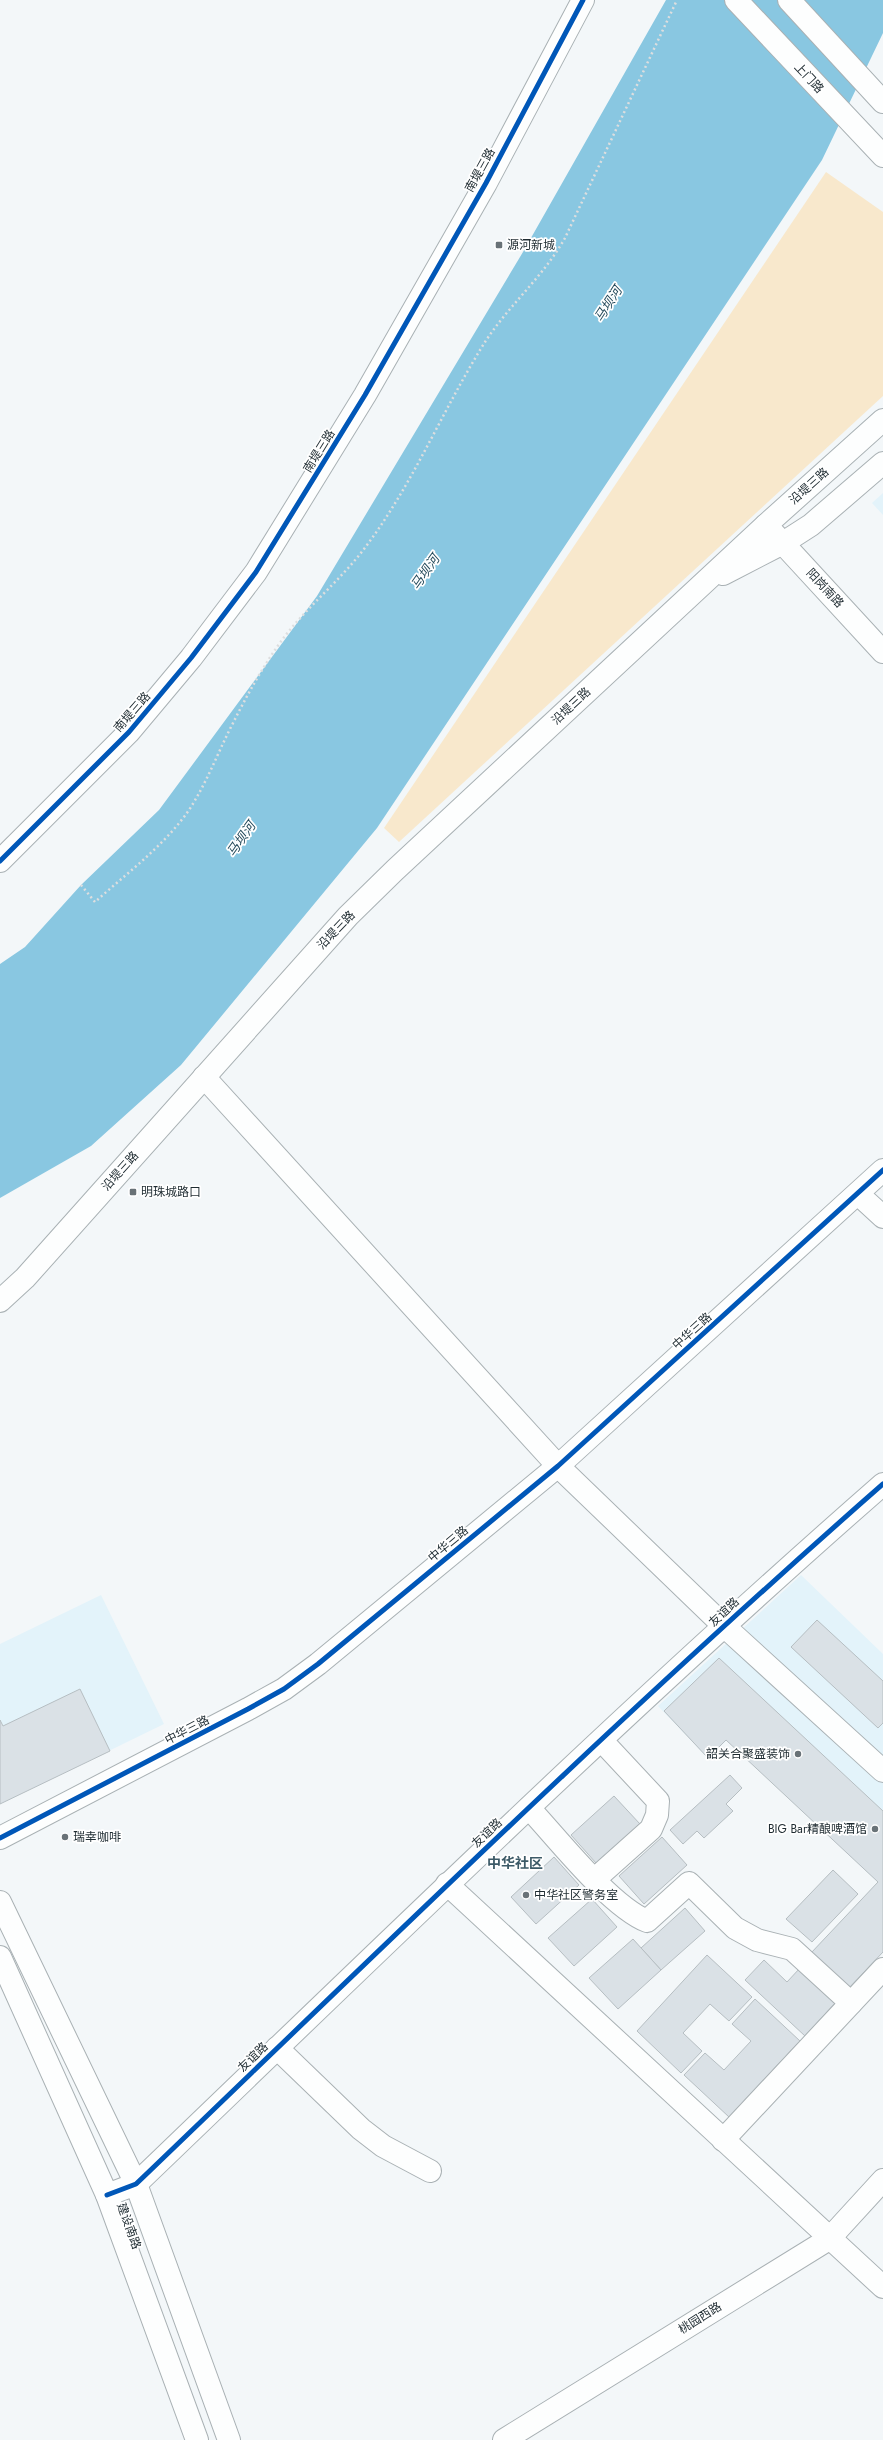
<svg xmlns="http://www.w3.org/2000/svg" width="883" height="2440" viewBox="0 0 883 2440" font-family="Jost,'Noto Sans SC',sans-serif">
	<rect width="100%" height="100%" fill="#f3f7f9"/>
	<g fill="#e3f3fa">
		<path d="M883 493V515L872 503Z"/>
		<path d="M801 1575 883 1654V1952L848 1989 811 1953 878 1882 727 1740 708 1758 658 1706Z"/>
		<path d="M101 1595 164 1724 0 1804V1644Z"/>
	</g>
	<path fill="#f8e8cc" d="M826 172 883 212V396L399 842 384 828Z"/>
	<path fill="#89c7e1" d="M666 0H883V33L822 160 377 828 181 1065 91 1146 0 1198V964L25 947 81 885 159 810 317 596 523 252Z"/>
	<g fill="#dae1e6" stroke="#b6bec2">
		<path d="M817 1620 883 1681V1723L878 1728 791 1647Z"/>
		<path d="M719 1658 883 1811V1952L848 1989 811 1953 878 1882 726 1740 708 1758 664 1711Z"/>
		<path d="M80 1689 110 1751 0 1804V1720L3 1726Z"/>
		<path d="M730 1775 742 1788 726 1804 733 1811 704 1838 697 1831 683 1844 670 1830Z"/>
		<path d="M614 1796 640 1824 596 1863 571 1835Z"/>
		<path d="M662 1837 687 1865 644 1904 619 1876Z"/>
		<path d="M554 1857 579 1885 536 1924 511 1897Z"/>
		<path d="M833 1870 858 1894 812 1942 786 1919Z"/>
		<path d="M592 1899 617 1927 574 1966 548 1938Z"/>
		<path d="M685 1908 705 1931 661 1970 641 1948Z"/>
		<path d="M633 1939 661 1970 618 2009 589 1978Z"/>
		<path d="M707 1955 752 1997 729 2021 710 2004 683 2033 702 2051 681 2073 637 2031Z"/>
		<path d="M764 1960 787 1982 800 1968 836 2002 805 2036 745 1980Z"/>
		<path d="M755 1999 800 2041 729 2117 684 2075 705 2053 724 2070 751 2041 732 2024Z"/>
	</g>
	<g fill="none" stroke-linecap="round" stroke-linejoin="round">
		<defs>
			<g id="minor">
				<path d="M736 0 883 156"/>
				<path d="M789 0 883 102"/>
				<path d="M766 525 883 652"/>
				<path d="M0 861 129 732 191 658 256 572 365 395 486 183 583 0"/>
				<path d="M204 1077 558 1466 724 1626 883 1771"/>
				<path d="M858 1194 883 1217"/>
				<path d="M529 1808C558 1839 610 1906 647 1921L689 1883 735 1928 757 1940 792 1949 851 2003"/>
				<path d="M0 1838 248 1709 284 1689 318 1664 558 1466 883 1170"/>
				<path d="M595 1879 651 1829 657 1815 658 1801 602 1741"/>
				<path d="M447 1884 883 2287"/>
				<path d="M277 2048 361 2129 383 2146 430 2171"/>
				<path d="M723 2140 883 1969"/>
				<path d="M107 2195 136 2184C382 1948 626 1709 883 1484"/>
				<path d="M504 2440 829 2239 883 2180"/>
			</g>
			<g id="major">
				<path d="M723 574 783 543 811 525 883 463"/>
				<path d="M0 1301 25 1278 348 916 395 870 766 525 883 420"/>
				<path d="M0 1902 136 2184 229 2440"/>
				<path d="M0 1957 107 2195 197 2440"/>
			</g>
		</defs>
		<use href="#minor" stroke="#a9b1b4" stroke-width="24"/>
		<use href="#major" stroke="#a9b1b4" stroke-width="24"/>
		<path stroke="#dddedf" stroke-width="2.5" stroke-dasharray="2 3" stroke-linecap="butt" d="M81 885 95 902C127 873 164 846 189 810 206 784 216 757 230 729 244 701 259 673 277 647 303 609 340 582 367 545 414 482 443 409 485 342 509 305 543 277 565 238L677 0"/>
		<use href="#minor" stroke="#fdfefe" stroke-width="22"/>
		<use href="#major" stroke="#fdfefe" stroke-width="22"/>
		<defs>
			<g id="cycleway">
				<path d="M0 861 129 732 191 658 256 572 365 395 486 183 583 0"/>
				<path d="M0 1838 248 1709 284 1689 318 1664 558 1466 883 1170"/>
				<path d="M107 2195 136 2184C382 1948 626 1709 883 1484"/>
			</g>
		</defs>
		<use href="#cycleway" stroke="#fff" stroke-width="8"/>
		<use href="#cycleway" stroke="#0057b8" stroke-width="5"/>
	</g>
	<g fill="#697277" stroke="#fff" stroke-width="1.5">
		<rect x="495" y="241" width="8" height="8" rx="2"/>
		<rect x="129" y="1188" width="8" height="8" rx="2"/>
		<circle cx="798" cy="1754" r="4"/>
		<circle cx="875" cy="1829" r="4"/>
		<circle cx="65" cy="1837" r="4"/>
		<circle cx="526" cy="1895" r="4"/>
	</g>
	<g text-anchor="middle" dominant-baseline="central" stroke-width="3.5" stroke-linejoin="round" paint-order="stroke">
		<g font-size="12" fill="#1e2b31" stroke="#fff">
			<text transform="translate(809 78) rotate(47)">上门路</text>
			<text transform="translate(480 170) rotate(-61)">南堤三路</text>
			<text transform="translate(319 451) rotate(-58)">南堤三路</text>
			<text transform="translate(809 486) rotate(-42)">沿堤三路</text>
			<text transform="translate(825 588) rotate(47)">阳岗南路</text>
			<text transform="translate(571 706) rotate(-43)">沿堤三路</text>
			<text transform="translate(132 712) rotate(-49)">南堤三路</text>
			<text transform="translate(336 930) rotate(-46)">沿堤三路</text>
			<text transform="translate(120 1171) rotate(-48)">沿堤三路</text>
			<text transform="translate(692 1331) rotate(-42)">中华三路</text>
			<text transform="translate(448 1544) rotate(-40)">中华三路</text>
			<text transform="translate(724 1612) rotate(-43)">友谊路</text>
			<text transform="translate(187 1730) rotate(-27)">中华三路</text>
			<text transform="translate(487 1833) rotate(-43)">友谊路</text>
			<text transform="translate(253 2057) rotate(-44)">友谊路</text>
			<text transform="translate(129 2226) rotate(70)">建设南路</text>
			<text transform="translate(700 2318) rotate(-32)">桃园西路</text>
		</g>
		<g font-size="12" fill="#1e2b31" stroke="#fff" text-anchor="start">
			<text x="507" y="245">源河新城</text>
			<text x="141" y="1192">明珠城路口</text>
			<text x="790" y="1754" text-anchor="end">韶关合聚盛装饰</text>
			<text x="867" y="1829" text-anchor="end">BIG Bar精酿啤酒馆</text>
			<text x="73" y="1837">瑞幸咖啡</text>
			<text x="534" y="1895">中华社区警务室</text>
		</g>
		<g font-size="13" font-style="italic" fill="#23495a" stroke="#fff">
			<text transform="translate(608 304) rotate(-57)">马坝河</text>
			<text transform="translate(425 572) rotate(-55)">马坝河</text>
			<text transform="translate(241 839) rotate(-55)">马坝河</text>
		</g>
		<g font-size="14" font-weight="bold" fill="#3c5a67" stroke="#fff">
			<text x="515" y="1863">中华社区</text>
		</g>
	</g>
</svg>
